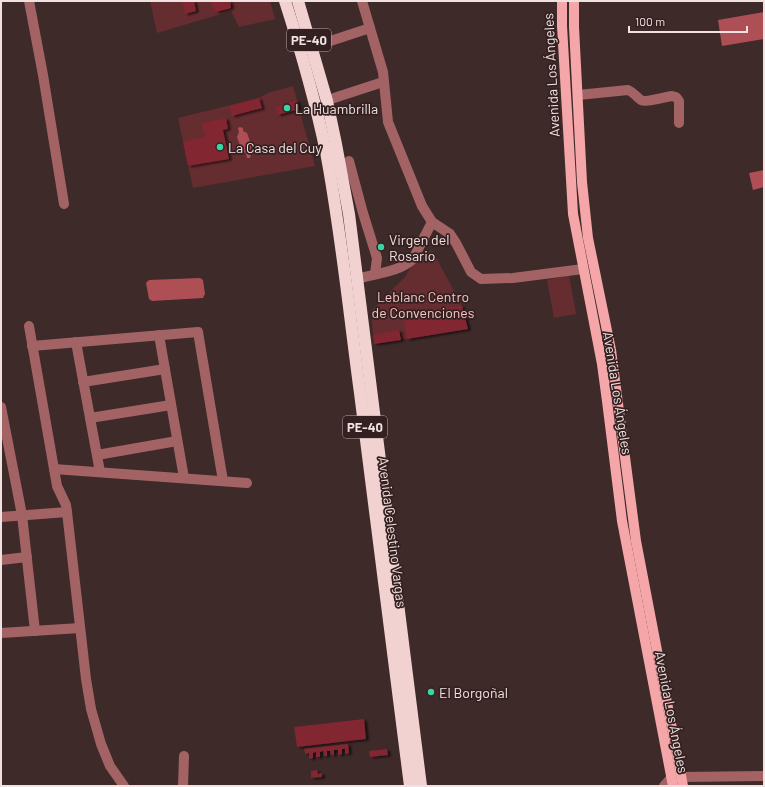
<svg xmlns="http://www.w3.org/2000/svg" width="765" height="787" viewBox="0 0 765 787" font-family="Barlow,sans-serif">
	<defs>
		<filter id="shadow"><feDropShadow dx="3" dy="1.5" stdDeviation="1" flood-color="#0009"/></filter>
	</defs>
	<rect width="100%" height="100%" fill="#3f2a2a"/>
	<g fill="#662d31">
		<path d="M150 1H270L275 19 239 27 231 11 157 33Z"/>
		<path d="M293 86 297 100 275 107 279 115 299 109 315 166 193 188 178 118 259 98 268 93Z"/>
		<path d="M432 250 462 306 468 329 374 344 371 311 405 277 416 259Z"/>
		<path d="M569 275 576 314 554 318 547 280Z"/>
	</g>
	<g fill="#ae4e55">
		<path d="M764 12V39L722 46 718 20Z"/>
		<path d="M240 127 243 128V131L247 133 252 147 249 152 251 154 250 158H247L246 153 242 151 237 137 239 132 238 128Z"/>
		<path d="M764 170V187L753 190 749 173Z"/>
		<path d="M200 278 203 280 205 294 203 298 152 301 149 299 146 283 149 280Z"/>
	</g>
	<g fill="#822531" filter="url(#shadow)">
		<path d="M186 1H194L196 11 185 14 182 2Z"/>
		<path d="M211 1H230L231 8 216 12 212 5Z"/>
		<path d="M259 98 262 108 232 116 229 106Z"/>
		<path d="M297 100 299 109 278 115 275 107Z"/>
		<path d="M226 118 228 129 223 130 229 159 188 166 183 142 205 137 202 123Z"/>
		<path d="M462 306 468 329 407 339 404 321 407 316 423 312Z"/>
		<path d="M399 330 401 340 374 344 373 335Z"/>
		<path d="M364 719 366 739 297 747 294 727Z"/>
		<path d="M348 744 349 753 345 754V749H342V754L338 755V750H334V755H331L330 751H327V756H324L323 751 320 752V757H316V752L313 753V758L309 759V753L305 754 304 749Z"/>
		<path d="M387 749 388 755 370 757 369 751Z"/>
		<path d="M317 770 318 774 322 773V777L311 778V771Z"/>
	</g>
	<g fill="none" stroke-linecap="round" stroke-linejoin="round">
		<g stroke="#a36365" stroke-width="10">
			<path d="M29 1 43 75 64 204"/>
			<path d="M362 1 383 72 388 122 422 206 432 222"/>
			<path d="M306 49 370 28"/>
			<path d="M578 95 628 90C635 93 636 97 641 100 646 103 665 97 672 96L676 97 679 101V123"/>
			<path d="M334 98 383 82"/>
			<path d="M349 161 363 213 377 258 375 274"/>
			<path d="M432 222 450 234 456 243 471 272 481 279 513 278 583 269"/>
			<path d="M357 279C374 274 400 272 413 259L432 222"/>
			<path d="M29 326 57 486 66 505 67 512 86 679 91 709 101 744 110 766 124 786"/>
			<path d="M159 335 184 478"/>
			<path d="M76 342 100 472"/>
			<path d="M32 346 198 332 223 481"/>
			<path d="M83 382 165 369"/>
			<path d="M1 407 22 515 35 631"/>
			<path d="M90 418 171 405"/>
			<path d="M97 455 177 441"/>
			<path d="M54 469 247 483"/>
			<path d="M1 517 67 512"/>
			<path d="M1 560 27 557"/>
			<path d="M1 633 80 628"/>
			<path d="M183 786 184 756"/>
			<path d="M664 786 671 778 682 777 764 776"/>
		</g>
		<g stroke="#f5a6a8" stroke-width="10">
			<path d="M562 1V26L573 214 602 364 607 401 622 521 673 786"/>
			<path d="M574 1V27L582 182 588 238 611 350 636 541 683 786"/>
		</g>
		<g stroke="#f2d1d1" stroke-width="12">
			<path d="M285 1C301 51 315 100 326 152 341 231 349 312 360 393 377 524 393 655 410 786"/>
			<path d="M298 1 327 101 336 144 349 214 421 786"/>
		</g>
	</g>
	<g fill="#3ad4a5" stroke="#342020" stroke-width="1.5">
		<circle cx="287" cy="108" r="4"/>
		<circle cx="220" cy="147" r="4"/>
		<circle cx="381" cy="247" r="4"/>
		<circle cx="431" cy="692" r="4"/>
	</g>
	<g text-anchor="middle" dominant-baseline="central" stroke-width="3.5" stroke-linejoin="round" paint-order="stroke">
		<g fill="#342020" stroke="#b8a8a8" stroke-width="1">
			<rect x="287" y="29" width="44" height="22" rx="3"/>
			<rect x="343" y="416" width="44" height="22" rx="3"/>
		</g>
		<g font-size="13" font-weight="bold" fill="#f1e2e2">
			<text x="309" y="40">PE-40</text>
			<text x="365" y="427">PE-40</text>
		</g>
		<g font-size="14" fill="#f1e2e2" stroke="#342020">
			<text transform="translate(551 75) rotate(-93)">Avenida Los Ángeles</text>
			<text transform="translate(618 393) rotate(81)">Avenida Los Ángeles</text>
			<text transform="translate(393 532) rotate(83)">Avenida Celestino Vargas</text>
			<text transform="translate(672 712) rotate(79)">Avenida Los Ángeles</text>
		</g>
		<g font-size="14" fill="#f1e2e2" stroke="#342020" text-anchor="start">
			<text x="295" y="108">La Huambrilla</text>
			<text x="228" y="147">La Casa del Cuy</text>
			<text x="389" y="239">Virgen del<tspan x="389" dy="16">Rosario</tspan></text>
			<text x="439" y="692">El Borgoñal</text>
		</g>
		<g font-size="14" fill="#fbc4c5" stroke="#342020">
			<text x="423" y="296">Leblanc Centro<tspan x="423" dy="16">de Convenciones</tspan></text>
		</g>
	</g>
	<rect width="765" height="787" fill="none" stroke="#f1e2e2" stroke-width="4"/>
	<path d="M629 26v6h118v-6" fill="none" stroke="#f1e2e2" stroke-width="2"/>
	<text x="635" y="26" font-size="12" fill="#f1e2e2" stroke="#342020" stroke-width="3" paint-order="stroke">100 m</text>
</svg>
